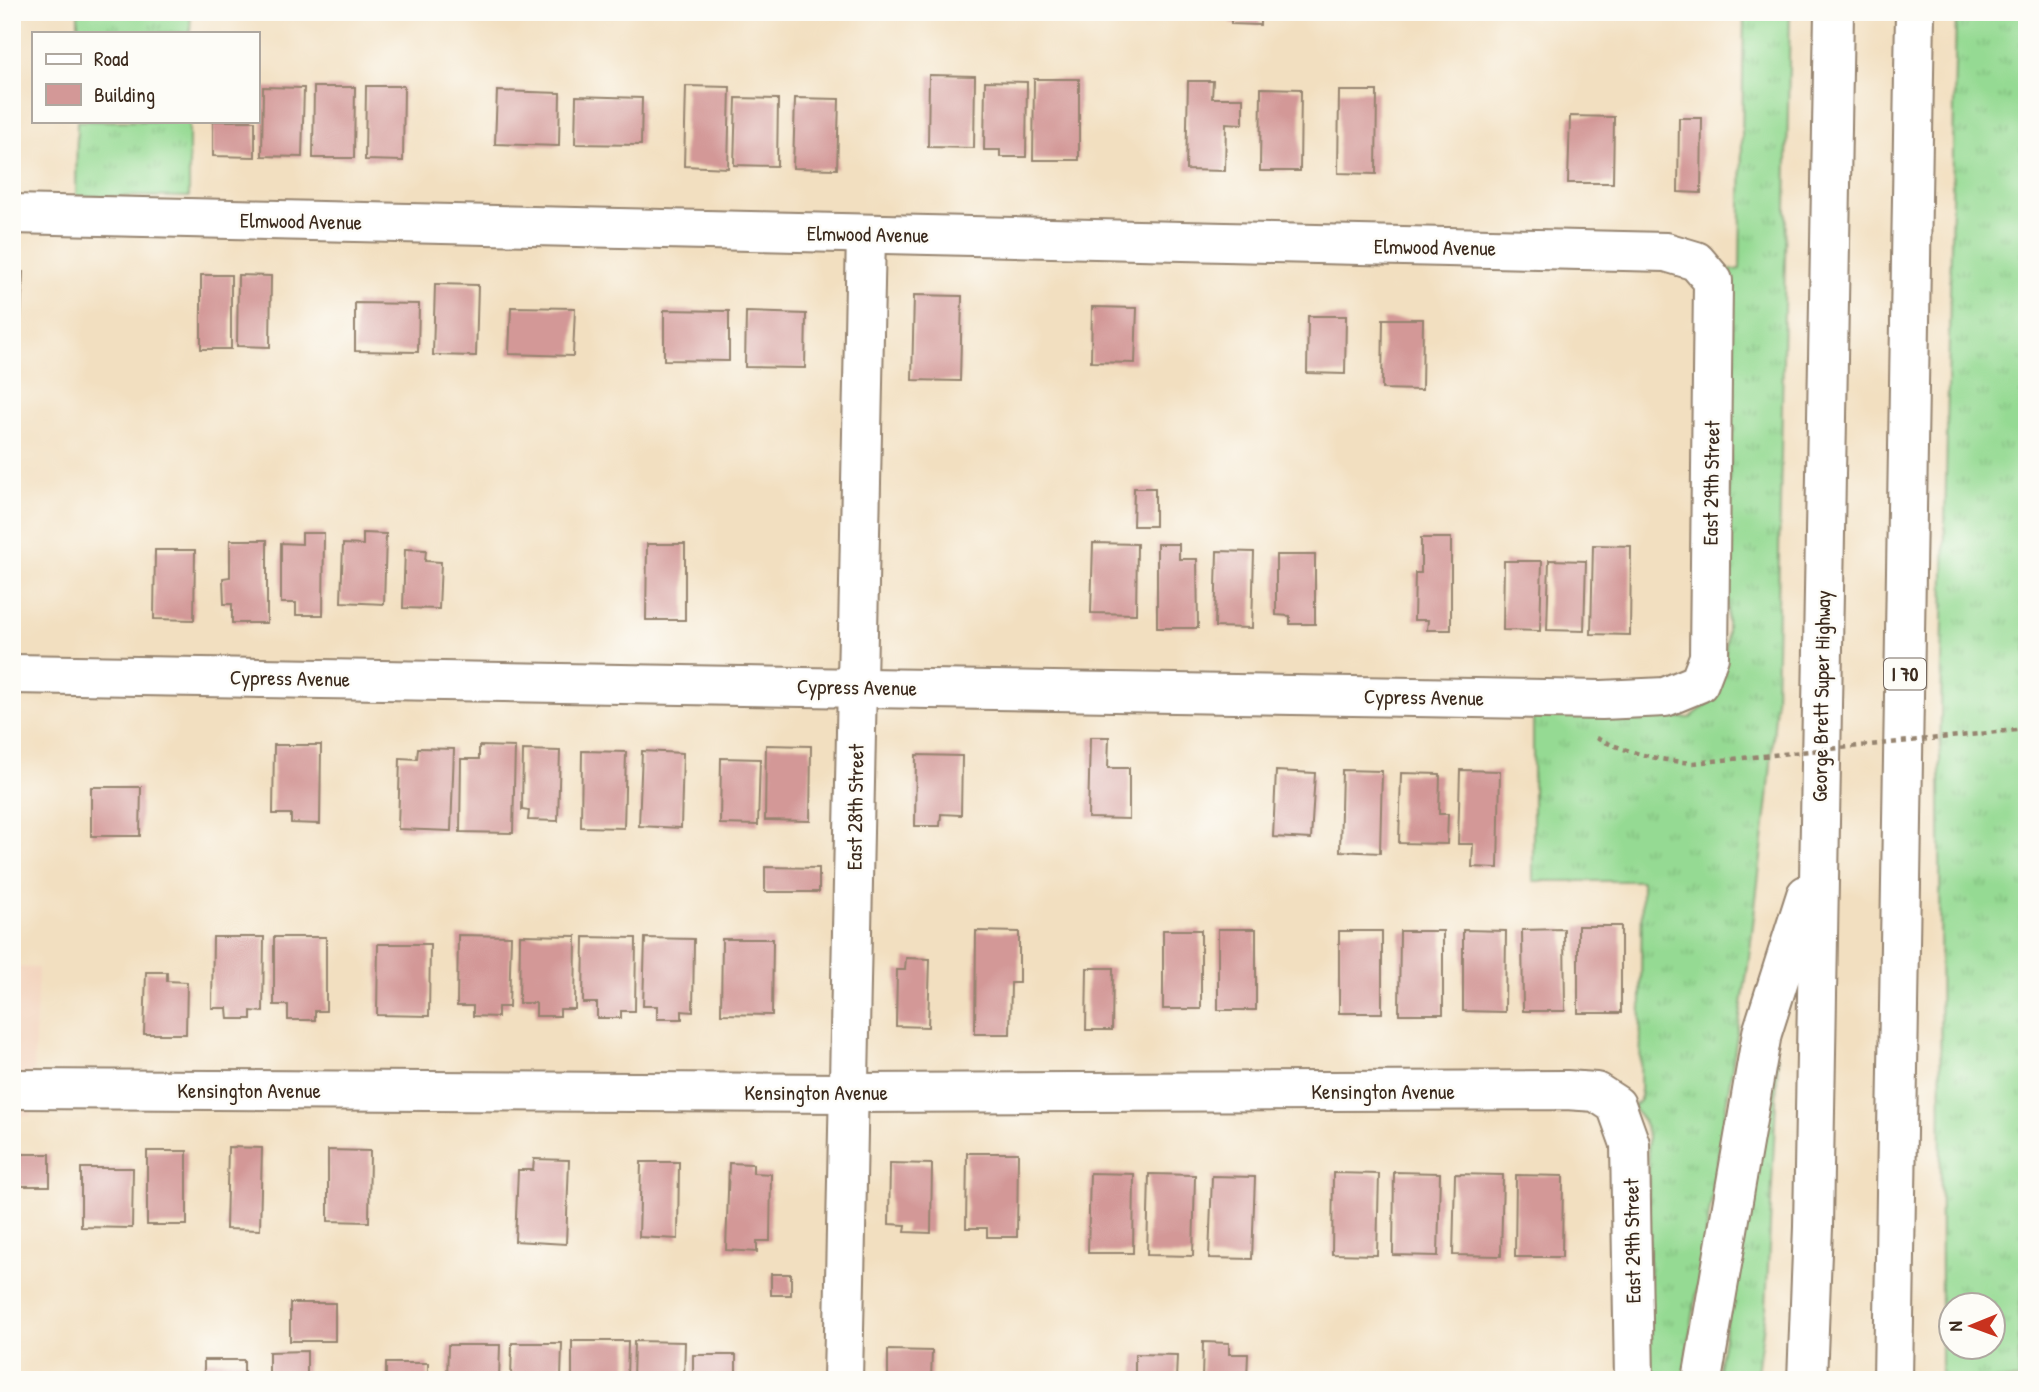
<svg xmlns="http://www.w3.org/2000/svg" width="2039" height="1392" viewBox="0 0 2039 1392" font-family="'Patrick Hand',sans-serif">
	<defs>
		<pattern id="grass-tufts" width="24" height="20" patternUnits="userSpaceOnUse" patternTransform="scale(1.75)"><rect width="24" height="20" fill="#95da93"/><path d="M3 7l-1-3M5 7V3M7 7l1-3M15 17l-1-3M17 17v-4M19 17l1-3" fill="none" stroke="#81bb7e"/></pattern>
	</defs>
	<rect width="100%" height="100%" fill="#fdfcf7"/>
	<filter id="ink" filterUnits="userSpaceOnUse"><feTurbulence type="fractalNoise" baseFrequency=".0143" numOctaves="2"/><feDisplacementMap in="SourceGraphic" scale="14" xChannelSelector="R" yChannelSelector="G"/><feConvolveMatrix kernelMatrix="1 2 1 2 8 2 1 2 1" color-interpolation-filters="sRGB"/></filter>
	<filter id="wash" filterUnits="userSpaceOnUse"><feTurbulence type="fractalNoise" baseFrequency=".00686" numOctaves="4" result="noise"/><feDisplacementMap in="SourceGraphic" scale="28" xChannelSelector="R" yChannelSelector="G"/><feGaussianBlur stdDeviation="1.57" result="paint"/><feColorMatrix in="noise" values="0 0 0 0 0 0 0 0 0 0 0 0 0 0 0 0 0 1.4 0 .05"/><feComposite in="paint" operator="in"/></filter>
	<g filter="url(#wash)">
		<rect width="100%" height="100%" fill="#f2dfc0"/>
		<path fill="#f3d4be" d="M12 967 38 968 32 1116H12Z"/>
		<g fill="url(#grass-tufts)" stroke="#688258" stroke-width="2" fill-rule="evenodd">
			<path d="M78 12H191L190 33H78Z"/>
			<path d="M1744 12H1790L1776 703 1768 799 1748 966 1683 1380H1650L1648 1136 1643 1121 1633 1107 1640 1101 1642 881H1533V712L1690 718 1715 698 1724 670 1727 630 1732 297 1727 271 1740 269Z"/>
			<path d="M1956 12H2027V1257L2019 1315V1380H1941L1940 759ZM1994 1304V1346H1952V1304Z"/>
			<path d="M77 121H189V197L76 196Z"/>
			<path d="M1771 1042 1778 1059 1766 1309 1756 1380H1717Z"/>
		</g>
		<g id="blocks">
			<g fill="#d39897">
				<path d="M1231 12H1260V25L1231 24Z"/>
				<path d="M929 75 975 76 974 148 928 147Z"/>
				<path d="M1034 79H1079V160H1033Z"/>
				<path d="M985 81 1027 82 1026 157H1000V150H984Z"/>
				<path d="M1188 81H1213L1212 98H1243V124L1226 123 1225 171 1186 170Z"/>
				<path d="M366 86H404L403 161 365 160Z"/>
				<path d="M686 86 730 87 728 168 684 166Z"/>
				<path d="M263 87 304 88 302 157 262 156Z"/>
				<path d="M314 87H355L354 158H313Z"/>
				<path d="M1261 88 1301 89 1300 171H1260Z"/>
				<path d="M497 91 560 93 559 146 495 144Z"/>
				<path d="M1339 91H1377L1376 174 1338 173Z"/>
				<path d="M576 96 642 98 641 145 575 144Z"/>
				<path d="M736 98 778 99 777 166 734 165Z"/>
				<path d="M795 98 839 99 837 169 793 168Z"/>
				<path d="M1570 116 1614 117 1613 183H1568Z"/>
				<path d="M1679 118H1702L1701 193 1678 192Z"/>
				<path d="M213 121H255V157L213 156Z"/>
				<path d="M12 272H23L21 320 12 319Z"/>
				<rect x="201" y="275" width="30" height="74"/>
				<path d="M238 275 271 276 270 347 237 346Z"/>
				<path d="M435 284 478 285 476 356 433 355Z"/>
				<path d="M914 295 962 296 960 381 912 380Z"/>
				<path d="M355 303 419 304 418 352 355 351Z"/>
				<path d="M511 307 575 308 573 356 509 354Z"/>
				<path d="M1092 307 1137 308 1135 363 1091 362Z"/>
				<path d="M664 310 729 311V361L664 360Z"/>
				<path d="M746 312 806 314 805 368 745 367Z"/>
				<path d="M1308 316H1346L1345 374 1307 373Z"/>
				<path d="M1383 319H1423L1422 390 1382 389Z"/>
				<path d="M1134 488H1155V526H1133Z"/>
				<path d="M302 533H324L323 615H296V603H281V543L302 544Z"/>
				<path d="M363 533 386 534 384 604 341 602 343 544 363 545Z"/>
				<path d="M1421 538H1451V630H1427L1428 620H1414L1415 573H1421Z"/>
				<path d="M230 540H267V623H232V604H224L223 578 230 577Z"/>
				<path d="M1093 543 1137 544 1136 614 1091 613Z"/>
				<path d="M647 544H685V620H646Z"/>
				<path d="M1157 544H1179V559H1197L1198 628H1157Z"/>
				<path d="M1593 545 1631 546 1630 635 1591 634Z"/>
				<path d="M405 549 426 550 425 561 441 562 439 609 403 608Z"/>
				<path d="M155 550H195L194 620 154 619Z"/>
				<path d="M1217 551 1254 552 1252 628 1215 627Z"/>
				<path d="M1276 555H1315V624H1290V616L1276 615Z"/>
				<path d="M1549 560 1586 561 1584 631 1547 630Z"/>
				<path d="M1504 561H1542L1540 631 1503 630Z"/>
				<path d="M1090 737H1109L1108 768H1129V819L1088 818Z"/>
				<path d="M274 745H321L320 824 291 823V814H273Z"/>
				<path d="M766 745 811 746 810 821 765 820Z"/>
				<path d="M479 746 515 747 513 833 460 832 461 759H479Z"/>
				<path d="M418 748 454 749 451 831 398 829 400 758 417 759Z"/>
				<path d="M523 750 560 751 558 821 528 820 529 811 522 810Z"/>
				<path d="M582 751 626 752 624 828 581 827Z"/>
				<path d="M642 751 683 753 681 828 639 826Z"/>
				<path d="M916 755 962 756 961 815 941 814 940 826H915Z"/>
				<path d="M721 758 760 759 758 825 720 824Z"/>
				<path d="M1342 770 1382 771 1380 853 1340 851Z"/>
				<path d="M1460 770 1500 771 1498 868 1472 867 1473 844H1458Z"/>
				<path d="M1276 771 1315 773 1311 839 1273 837Z"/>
				<path d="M1401 773 1440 774 1439 814H1448L1447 844 1399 843Z"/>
				<path d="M91 787H141L140 836H91Z"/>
				<path d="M765 867 819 868V892H765Z"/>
				<rect x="1578" y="926" width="43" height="87"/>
				<rect x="1218" y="929" width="38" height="81"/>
				<path d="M1564 929 1565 1011H1523L1522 930Z"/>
				<rect x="1163" y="930" width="38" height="79"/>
				<path d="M1463 930 1506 931 1505 1012 1463 1011Z"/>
				<path d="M976 931 1019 932V983H1011L1010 1034H975Z"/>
				<rect x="1339" y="931" width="43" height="82"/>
				<path d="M1400 931H1443V1014H1399Z"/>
				<path d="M458 935 511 936 509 1007H498V1017L473 1016V1006H457Z"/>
				<path d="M520 935 576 936 575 1009H560V1016H536V1003H519Z"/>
				<path d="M213 937H264L263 1012 251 1011V1019H228L227 1008H212Z"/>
				<path d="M274 937H326V1011H315V1020H288V1005H274Z"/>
				<path d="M584 937 636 938 635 1011H621V1018H597V1003H583Z"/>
				<path d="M645 938 694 939 693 1012 682 1011V1019H657V1006H643Z"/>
				<path d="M722 939H773L772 1015 721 1014Z"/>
				<path d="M378 944H430L429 1016 377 1015Z"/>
				<path d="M906 958 930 959 928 1027 896 1026 897 970H905Z"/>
				<path d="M1087 968H1113L1112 1030H1086Z"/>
				<path d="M146 972H167V981L187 982 186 1034H144Z"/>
				<path d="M228 1147 262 1148 260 1230 226 1229Z"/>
				<path d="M328 1150 370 1151 369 1222 328 1221Z"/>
				<rect x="147" y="1151" width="40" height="74"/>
				<path d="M967 1153H1018L1017 1237H987V1228H966Z"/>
				<rect x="14" y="1154" width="36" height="32"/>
				<path d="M534 1159 569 1160 566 1244 515 1241 518 1170H533Z"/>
				<path d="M641 1162H679L678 1239 639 1237Z"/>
				<path d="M729 1163 753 1164V1173L771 1174 770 1241H757V1252L726 1250Z"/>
				<path d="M890 1163 932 1164 931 1233 905 1232 906 1225 889 1224Z"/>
				<path d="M81 1168H133L132 1228 81 1227Z"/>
				<path d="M1394 1172 1440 1173 1438 1256 1393 1255Z"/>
				<path d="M1090 1173 1134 1174 1133 1253H1088Z"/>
				<path d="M1333 1173 1379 1174 1377 1255 1332 1254Z"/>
				<path d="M1149 1174 1195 1175 1193 1256 1147 1255Z"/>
				<path d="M1455 1174 1503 1175 1501 1256 1453 1255Z"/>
				<path d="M1516 1175 1563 1176 1562 1257H1515Z"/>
				<path d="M1212 1176 1255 1177 1252 1259 1209 1258Z"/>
				<rect x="771" y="1274" width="20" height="21"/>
				<rect x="290" y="1303" width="45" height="38"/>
				<path d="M572 1341H628L627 1380H572Z"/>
				<path d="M634 1341 685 1342 684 1380H633Z"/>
				<path d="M1203 1342 1229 1343V1354H1248L1247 1380H1202Z"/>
				<path d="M512 1343H562L561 1380H511Z"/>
				<path d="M448 1345H500L499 1380H447Z"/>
				<path d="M888 1350 932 1351 931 1380H888Z"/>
				<path d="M307 1351V1380H269V1352Z"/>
				<path d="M1135 1354 1177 1355 1176 1380H1135Z"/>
				<rect x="693" y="1355" width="43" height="25"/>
				<rect x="204" y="1360" width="40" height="20"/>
				<rect x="386" y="1363" width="42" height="17"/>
				<path d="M143 1374 180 1375 179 1380H143Z"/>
			</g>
		</g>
	</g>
	<g filter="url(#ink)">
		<use href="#blocks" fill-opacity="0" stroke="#96846f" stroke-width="2"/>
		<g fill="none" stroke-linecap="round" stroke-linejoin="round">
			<defs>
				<g id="minor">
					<path d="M12 214 1666 252 1696 261 1713 281 1709 657 1699 683 1665 697 1602 700 12 674"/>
					<path d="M12 1089 850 1093 1566 1090 1596 1092 1616 1105 1630 1144 1634 1380"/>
					<path d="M843 1380 866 234"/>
				</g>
				<g id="highway">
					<path d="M1702 1380 1762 1033 1806 895"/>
					<path d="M1807 1380 1813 1227 1834 12"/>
					<path d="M1893 1380 1915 12"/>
				</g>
			</defs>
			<use href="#minor" stroke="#96846f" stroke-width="42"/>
			<use href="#highway" stroke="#96846f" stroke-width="42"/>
			<path stroke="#96846f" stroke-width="4.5" stroke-dasharray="5 5" stroke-linecap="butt" d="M1596 738C1630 753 1656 760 1693 763"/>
			<use href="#minor" stroke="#fff" stroke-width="38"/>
			<use href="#highway" stroke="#fff" stroke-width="38"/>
			<path stroke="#96846f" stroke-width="4.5" stroke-dasharray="5 5" stroke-linecap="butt" d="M1693 763 2027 729"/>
		</g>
	</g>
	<g text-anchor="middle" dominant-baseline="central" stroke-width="5" stroke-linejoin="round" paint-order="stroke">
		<rect fill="#fdfcf7" stroke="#75695f" stroke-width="2" x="1884" y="658.5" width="42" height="31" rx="5"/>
		<g font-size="19" font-weight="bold" fill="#3b2a1e">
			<text x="1905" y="674">I 70</text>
		</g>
		<g font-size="21" fill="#3b2a1e" stroke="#fdfcf7">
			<text transform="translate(301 221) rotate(1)">Elmwood Avenue</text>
			<text transform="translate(868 234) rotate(1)">Elmwood Avenue</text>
			<text transform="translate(1435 247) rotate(1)">Elmwood Avenue</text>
			<text transform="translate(1711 483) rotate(-89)">East 29th Street</text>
			<text transform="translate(290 678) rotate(1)">Cypress Avenue</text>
			<text transform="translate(857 687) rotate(1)">Cypress Avenue</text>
			<text transform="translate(1821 696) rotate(-89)">George Brett Super Highway</text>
			<text transform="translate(1424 697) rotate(1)">Cypress Avenue</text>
			<text transform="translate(855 807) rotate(-89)">East 28th Street</text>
			<text x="249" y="1090">Kensington Avenue</text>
			<text x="1383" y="1091">Kensington Avenue</text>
			<text x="816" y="1092">Kensington Avenue</text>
			<text transform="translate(1632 1241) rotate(-91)">East 29th Street</text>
		</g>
	</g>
	<rect width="2039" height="1392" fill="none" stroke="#fdfcf7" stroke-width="42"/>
	<rect x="32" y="32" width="228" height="91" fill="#fdfcf7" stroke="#afa8a0" stroke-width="2"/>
	<rect x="46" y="54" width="35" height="10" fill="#ffffff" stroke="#afa8a0" stroke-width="2"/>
	<text x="94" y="66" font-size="21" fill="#3b2a1e">Road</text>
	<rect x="46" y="84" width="35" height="21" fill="#d39897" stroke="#afa8a0" stroke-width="2"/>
	<text x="94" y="102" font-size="21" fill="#3b2a1e">Building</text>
	<g transform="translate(1972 1326) rotate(269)"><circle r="33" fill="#fdfcf7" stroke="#afa8a0" stroke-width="2"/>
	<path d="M0-5L12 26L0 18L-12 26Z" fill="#c8321e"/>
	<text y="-10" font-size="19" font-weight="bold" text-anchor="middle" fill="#3b2a1e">N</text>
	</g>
</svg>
